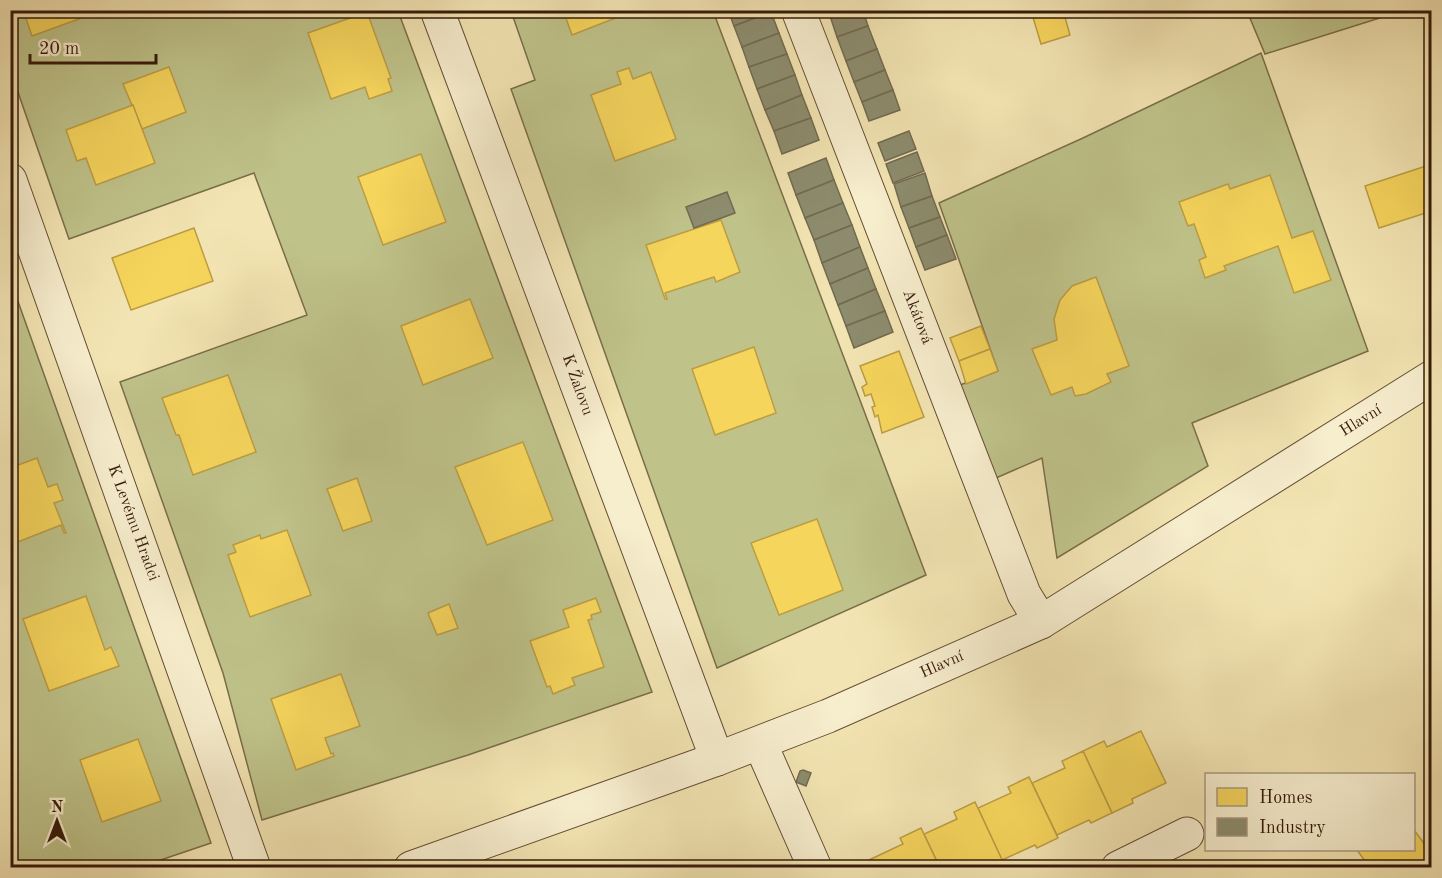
<svg xmlns="http://www.w3.org/2000/svg" width="1442" height="878" viewBox="0 0 1442 878" font-family="'Old Standard TT',serif">
	<rect width="100%" height="100%" fill="#f3e5b3"/>
	<filter id="stains"><feTurbulence type="fractalNoise" baseFrequency=".00333" numOctaves="4"/><feColorMatrix values="0 0 0 0 .2 0 0 0 0 .09 0 0 0 0 .02 0 0 0 .5 -.17"/></filter>
	<radialGradient id="worn" r=".72"><stop offset=".6" stop-color="#630" stop-opacity="0"/><stop offset="1" stop-color="#630" stop-opacity=".3"/></radialGradient>
	<g fill="#bfc38a" stroke="#7a6e4a" stroke-width="1.5">
		<path d="M10 11H398L652 692 468 755 262 820 223 673 120 382 307 315 254 173 69 239 11 72Z"/>
		<path d="M511 11H713L926 575 717 668 511 89 535 80Z"/>
		<path d="M1247 11H1402L1265 54Z"/>
		<path d="M1261 53 1368 351 1192 423 1208 466 1057 558 1042 458 996 478 960 385 998 371 939 203 1083 138Z"/>
		<path d="M10 279 211 843 140 867H11Z"/>
	</g>
	<g fill="#f6d55c" stroke="#bc9d43" stroke-width="1.5">
		<path d="M23 10H98V12L32 36Z"/>
		<path d="M563 10H630L631 12 572 35Z"/>
		<path d="M1044 10H1063L1070 35 1041 44 1032 14Z"/>
		<path d="M367 12 391 78 388 79 392 91 369 99 365 87 331 99 308 33Z"/>
		<path d="M169 67 186 112 142 129 123 84Z"/>
		<path d="M629 68 633 79 651 72 676 139 615 161 591 95 621 84 617 72Z"/>
		<path d="M133 105 155 163 96 185 86 158 77 161 66 130Z"/>
		<path d="M421 154 446 222 383 245 358 177Z"/>
		<path d="M1432 164V211L1379 228 1365 186Z"/>
		<path d="M1270 175 1292 238 1313 231 1331 280 1294 293 1278 246 1224 266 1226 270 1205 278 1199 260 1206 257 1194 224 1188 226 1179 202 1228 184 1230 189Z"/>
		<path d="M721 220 740 272 716 282 714 277 665 293 667 299H665L646 245Z"/>
		<path d="M194 228 213 281 131 310 112 258Z"/>
		<path d="M1096 277 1129 366 1107 374 1111 382 1086 394 1075 396 1072 387 1051 395 1032 349 1057 340 1054 319 1060 300 1072 286Z"/>
		<path d="M470 299 493 358 423 385 401 326Z"/>
		<path d="M981 326 990 349 959 361 950 338Z"/>
		<path d="M754 347 776 413 715 435 692 369Z"/>
		<path d="M990 349 998 371 966 384 959 361Z"/>
		<path d="M899 351 924 417 882 433 878 415 875 417 872 407 875 406 871 394 865 396 862 387 867 384 860 366Z"/>
		<path d="M228 375 256 452 193 475 179 435H176L162 398Z"/>
		<path d="M523 442 553 520 487 545 455 467Z"/>
		<path d="M37 458 48 487 57 484 63 500 54 503 66 533H64L61 525 10 545V468Z"/>
		<path d="M357 478 372 521 343 531 327 489Z"/>
		<path d="M817 519 843 590 779 615 751 543Z"/>
		<path d="M287 530 311 595 250 617 228 555 236 552 233 545 260 535 261 539Z"/>
		<path d="M86 596 105 650 111 647 119 666 49 691 23 619Z"/>
		<path d="M596 598 601 612 591 615 592 619 588 620 604 667 572 678 575 685 553 694 550 686 547 687 530 641 569 627 563 610Z"/>
		<path d="M449 604 458 628 437 635 428 613Z"/>
		<path d="M341 674 360 726 325 738 331 754 333 753 334 756 296 770 271 699Z"/>
		<path d="M1141 731 1166 783 1132 799 1133 803 1112 813 1083 751 1104 741 1107 747Z"/>
		<path d="M138 739 161 801 102 822 80 760Z"/>
		<path d="M1083 751 1112 813 1091 823 1089 820 1057 835 1032 783 1065 768 1062 761Z"/>
		<path d="M1029 777 1058 838 1037 848 1035 845 1002 860 978 808 1011 793 1008 787Z"/>
		<path d="M975 802 1004 864 997 868H940L924 834 957 819 954 812Z"/>
		<path d="M921 828 940 868H872L869 860 903 844 900 838Z"/>
		<path d="M1414 830 1432 854V868H1370L1357 850H1414Z"/>
	</g>
	<g fill="#8c8c6e" stroke="#726a50" stroke-width="1.5">
		<path d="M728 10H771V12L734 26Z"/>
		<path d="M845 10H863L868 26 837 37 830 16Z"/>
		<path d="M771 12 779 33 742 47 734 26Z"/>
		<path d="M868 26 877 49 846 61 837 37Z"/>
		<path d="M779 33 787 54 749 67 742 47Z"/>
		<path d="M877 49 885 70 854 82 846 61Z"/>
		<path d="M787 54 795 75 757 89 749 67Z"/>
		<path d="M885 70 893 90 862 102 854 82Z"/>
		<path d="M795 75 802 95 765 110 757 89Z"/>
		<path d="M893 90 900 110 869 121 862 102Z"/>
		<path d="M802 95 811 118 774 131 765 110Z"/>
		<path d="M811 118 819 140 782 154 774 131Z"/>
		<path d="M909 131 916 149 885 161 878 143Z"/>
		<path d="M917 152 924 171 893 183 886 164Z"/>
		<path d="M826 158 834 180 796 195 788 173Z"/>
		<path d="M925 173 932 196 901 207 894 184Z"/>
		<path d="M834 180 843 203 805 218 796 195Z"/>
		<path d="M727 192 735 213 694 228 686 207Z"/>
		<path d="M932 196 940 217 909 228 901 207Z"/>
		<path d="M843 203 852 225 814 240 805 218Z"/>
		<path d="M940 217 947 235 916 247 909 228Z"/>
		<path d="M852 225 860 247 822 263 814 240Z"/>
		<path d="M947 235 956 259 925 270 916 247Z"/>
		<path d="M860 247 868 268 830 284 822 263Z"/>
		<path d="M868 268 876 289 838 305 830 284Z"/>
		<path d="M876 289 885 311 846 326 838 305Z"/>
		<path d="M885 311 893 332 854 348 846 326Z"/>
		<path d="M803 770 811 773 806 786 796 782 800 771Z"/>
	</g>
	<g fill="none" stroke-linecap="round" stroke-linejoin="round">
		<defs>
			<g id="minor">
				<path d="M437 10 717 759"/>
				<path d="M798 10 1024 594 1041 622"/>
				<path d="M10 180 254 868"/>
				<path d="M760 743 815 868"/>
				<path d="M411 868 717 759 828 716 1041 622 1432 377"/>
				<path d="M1118 868 1187 834"/>
			</g>
		</defs>
		<use href="#minor" stroke="#654d34" stroke-width="35"/>
		<use href="#minor" stroke="#f7eece" stroke-width="33"/>
	</g>
	<g text-anchor="middle" dominant-baseline="central" stroke-width="6" stroke-linejoin="round" paint-order="stroke">
		<g font-size="16" fill="#361a0a" stroke="#f7eece">
			<text transform="translate(917 317) rotate(69)">Akátová</text>
			<text transform="translate(577 385) rotate(70)">K Žalovu</text>
			<text transform="translate(1361 421) rotate(-32)">Hlavní</text>
			<text transform="translate(133 523) rotate(70)">K Levému Hradci</text>
			<text transform="translate(942 665) rotate(-24)">Hlavní</text>
		</g>
	</g>
	<rect width="1442" height="878" fill="none" stroke="#f3e5b3" stroke-width="36"/>
	<rect x="12" y="12" width="1418" height="854" fill="none" stroke="#361a0a" stroke-width="3"/>
	<rect x="18" y="18" width="1406" height="842" fill="none" stroke="#361a0a" stroke-width="1.5"/>
	<rect x="1205" y="773" width="210" height="78" fill="#f7eece" stroke="#aa9980" stroke-width="1.5"/>
	<rect x="1217" y="788" width="30" height="18" fill="#f6d55c" stroke="#aa9980" stroke-width="1.5"/>
	<text x="1259" y="803" font-size="18" fill="#361a0a">Homes</text>
	<rect x="1217" y="818" width="30" height="18" fill="#8c8c6e" stroke="#aa9980" stroke-width="1.5"/>
	<text x="1259" y="833" font-size="18" fill="#361a0a">Industry</text>
	<g transform="translate(57 821)" stroke="#f7eece" stroke-width="4.5" paint-order="stroke">
	<path d="M0-4.5L10 22L0 15L-10 22Z" fill="#361a0a"/>
	<text y="-9" font-size="16" font-weight="bold" text-anchor="middle" fill="#361a0a">N</text>
	</g>
	<path d="M30 54v9h126v-9" fill="none" stroke="#361a0a" stroke-width="3"/>
	<text x="39" y="54" font-size="18" fill="#361a0a" stroke="#f7eece" stroke-width="4.5" paint-order="stroke">20 m</text>
	<rect width="100%" height="100%" filter="url(#stains)"/>
	<rect width="100%" height="100%" fill="url(#worn)"/>
</svg>
